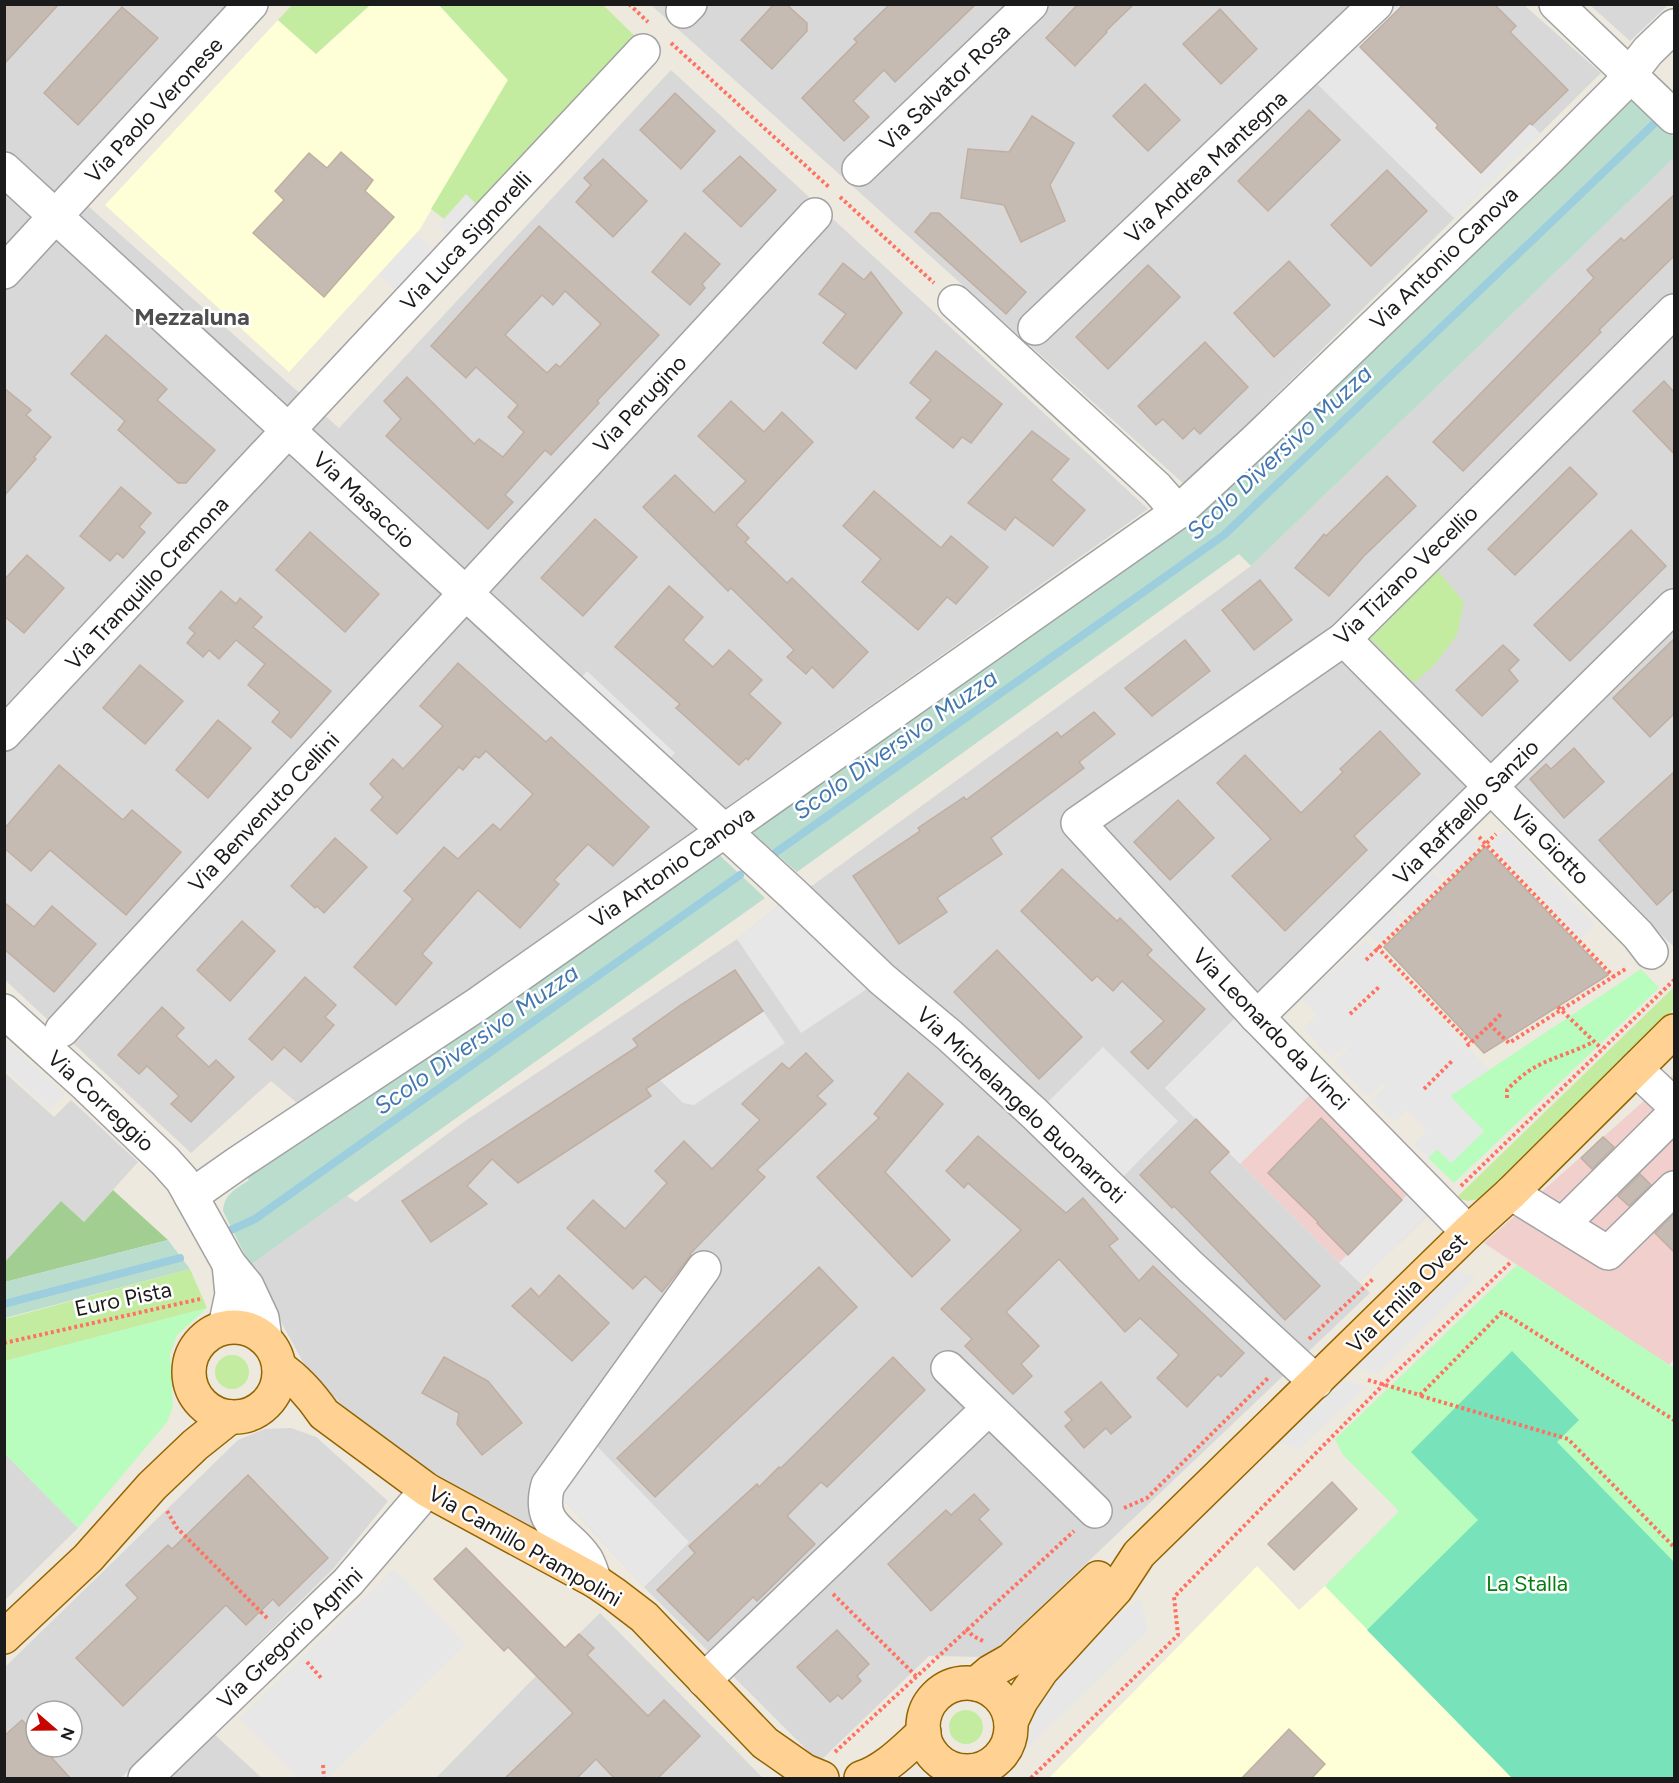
<svg xmlns="http://www.w3.org/2000/svg" width="1679" height="1783" viewBox="0 0 1679 1783" font-family="Figtree,sans-serif">
	<rect width="100%" height="100%" fill="#ede9df"/>
	<g fill="#d9d8d8" fill-rule="evenodd">
		<path d="M4 5H238L70 190 339 428 671 70 1148 509 302 1107 271 1081 191 1153 5 980Z"/>
		<path d="M651 5H1524L1601 73 1185 485Z"/>
		<path d="M1590 5H1668L1630 41Z"/>
		<path d="M1674 158V947L1489 769 1165 1088 1370 1293 988 1657 929 1656 819 1762 644 1587 558 1494 534 1527 403 1456 340 1403 304 1364 250 1265 347 1196 356 1202 465 1121 737 939 793 894 813 885 1251 566Z"/>
		<path d="M4 1072 54 1117 71 1100 138 1162 84 1222 61 1201 5 1263Z"/>
		<path d="M291 1428 316 1437 388 1501 334 1568 121 1778H5V1667L238 1440 265 1429ZM36 1711H72V1747H36Z"/>
		<path d="M5 1454 78 1528 5 1600Z"/>
		<path d="M600 1613 763 1778H436L536 1676Z"/>
		<path d="M214 1734 262 1778H168Z"/>
	</g>
	<g fill="#f0cfcd">
		<path d="M1237 1016 1430 1213 1359 1282 1165 1088Z"/>
		<path d="M1674 1074V1359L1669 1365 1484 1243Z"/>
	</g>
	<g fill="#feffd7">
		<path d="M370 5H439L508 80 420 229 289 372 105 205 278 20 316 54Z"/>
		<path d="M1257 1566 1299 1610 1325 1586 1512 1778H1049Z"/>
	</g>
	<g fill="#c4eca1">
		<path d="M292 5V4L370 5 316 54 278 20Z"/>
		<path d="M439 5H603L639 40 481 209 466 195 444 219 431 209 508 80Z"/>
		<path d="M1438 571 1464 602 1457 635 1436 663 1414 683 1370 638Z"/>
		<path d="M1674 987V1009L1480 1199 1468 1201 1456 1198Z"/>
		<path d="M190 1269 207 1308 5 1361V1319Z"/>
		<circle cx="232" cy="1372" r="17"/>
		<circle cx="966" cy="1727" r="17"/>
	</g>
	<path fill="#a2cf91" d="M113 1190 168 1240 5 1282 4 1263 61 1201 84 1222Z"/>
	<g fill="#bbddce">
		<path d="M1632 99 1674 137V158L1251 566 1239 554 797 872 746 827 759 818 778 814 853 762 848 754 1197 520 1204 511 1198 505 1618 101Z"/>
		<path d="M713 849 765 898 250 1265 223 1211C224 1194 236 1189 249 1180L245 1174Z"/>
		<path d="M168 1240 190 1269 5 1318V1282Z"/>
	</g>
	<g fill="#b8fcbe">
		<path d="M1641 969 1659 988 1454 1183 1428 1158 1437 1149 1451 1163 1484 1131 1450 1096Z"/>
		<path d="M1517 1265 1674 1368V1778H1512L1325 1586 1399 1511 1343 1455 1335 1439Z"/>
		<path d="M207 1308 177 1335 170 1354 173 1407 167 1422 78 1528 5 1454V1361Z"/>
	</g>
	<path fill="#78e2bb" d="M1512 1351 1579 1420 1557 1442 1674 1562V1778H1512L1367 1630 1478 1520 1411 1452Z"/>
	<g fill="#e7e7e7">
		<path d="M1389 5H1422L1474 67 1541 134 1455 219 1312 79Z"/>
		<path d="M466 194 481 209 454 241 438 226Z"/>
		<path d="M416 234 433 248 395 290 379 275Z"/>
		<path d="M587 671 675 753 663 765 576 684Z"/>
		<path d="M1467 829 1482 844 1445 879 1431 864Z"/>
		<path d="M1505 830 1595 925 1581 939 1490 844Z"/>
		<path d="M1428 867 1442 882 1406 917 1392 902Z"/>
		<path d="M793 894 882 979 801 1033 737 939Z"/>
		<path d="M1389 905 1403 920 1379 944 1364 929Z"/>
		<path d="M1366 940 1489 1070 1450 1096 1484 1131 1451 1163 1437 1149 1428 1158 1414 1143 1425 1133V1128L1407 1110 1394 1122 1371 1100 1385 1086 1383 1083 1368 1097 1335 1061 1348 1048 1346 1045 1331 1058 1303 1028 1317 1014 1302 999Z"/>
		<path d="M763 1011 785 1043 694 1105 683 1103 660 1080Z"/>
		<path d="M1237 1016 1312 1093 1240 1164 1165 1088Z"/>
		<path d="M4 1039 65 1094 50 1110 5 1068Z"/>
		<path d="M1103 1047 1178 1121 1123 1177 1048 1102Z"/>
		<path d="M1410 1192 1430 1213 1359 1282 1339 1263Z"/>
		<path d="M1456 1271 1476 1277 1377 1374 1357 1367Z"/>
		<path d="M1344 1380 1366 1386 1299 1449 1279 1443Z"/>
		<path d="M594 1443 689 1542 644 1587 558 1494Z"/>
		<path d="M394 1569 466 1644 328 1778H298L239 1718Z"/>
		<path d="M1140 1599 1148 1631 1027 1748 1032 1717 1050 1687 1073 1657 1106 1622Z"/>
	</g>
	<g fill="none" stroke-linecap="round" stroke-linejoin="round">
		<g stroke="#9ccede" stroke-width="8">
			<path d="M775 853 1224 535 1657 121"/>
			<path d="M231 1230 255 1219 740 875"/>
			<path d="M4 1304 180 1258"/>
		</g>
	</g>
	<g fill="#c5bbb3" stroke="#c0afa1" stroke-width="1.5" fill-rule="evenodd">
		<path d="M4 4H59L4 64Z"/>
		<path d="M774 4H786L807 23V31L772 69 741 40Z"/>
		<path d="M890 4H976L895 82 884 70 853 101 869 117 844 141 802 98 857 42 854 39Z"/>
		<path d="M1078 4H1134L1106 31 1107 32 1075 66 1046 38Z"/>
		<path d="M1404 4H1494L1516 26 1510 32 1568 90 1532 125 1530 123 1481 173 1436 128 1438 125 1360 47Z"/>
		<path d="M122 7 158 38 78 125 44 93Z"/>
		<path d="M1220 9 1257 49 1221 84 1183 44Z"/>
		<path d="M1145 84 1180 120 1148 151 1113 116Z"/>
		<path d="M675 93 715 131 681 169 640 130Z"/>
		<path d="M1309 110 1340 140 1268 211 1238 181Z"/>
		<path d="M1032 116 1074 143 1050 185 1065 221 1021 242 1004 205 961 198 968 149 1009 152Z"/>
		<path d="M341 152 373 180 365 191 394 217 324 297 253 233 284 200 275 191 309 153 327 168Z"/>
		<path d="M740 156 776 190 741 227 703 191Z"/>
		<path d="M603 159 647 201 613 237 576 202 591 185 584 178Z"/>
		<path d="M1387 170 1427 211 1371 266 1331 225Z"/>
		<path d="M1674 195V256L1599 330 1601 332 1463 471 1433 442 1594 278 1587 270 1621 238 1624 241Z"/>
		<path d="M931 213H939L1026 292 1006 314 915 232Z"/>
		<path d="M539 226 659 335 597 401 599 403 551 455 545 450 505 495 513 502 488 529 386 436 401 419 384 401 407 377 474 444 479 439 503 457 524 432 508 417 518 405 476 367 466 378 431 346ZM565 291 601 324 560 367 556 364 547 373 505 335 542 295 553 305Z"/>
		<path d="M685 233 720 264 702 284 705 288 690 305 652 272Z"/>
		<path d="M1289 261 1330 305 1274 357 1234 313Z"/>
		<path d="M843 263 864 280 871 272 902 313 856 369 823 343 846 314 819 294Z"/>
		<path d="M1148 265 1180 297 1108 369 1076 337Z"/>
		<path d="M106 335 167 389 157 400 215 450 186 483H178L118 430 125 421 71 374Z"/>
		<path d="M1205 342 1248 387 1200 434 1194 428 1183 439 1163 419 1156 425 1138 406Z"/>
		<path d="M936 351 1002 404 971 443 962 437 953 448 916 418 931 400 910 383Z"/>
		<path d="M1664 381 1674 392V454L1633 411Z"/>
		<path d="M4 388 31 410 26 415 51 437 34 457 36 459 4 496Z"/>
		<path d="M731 401 764 432 782 412 813 442 736 525 749 538 745 542 787 583 792 578 868 652 833 688 812 667 806 674 787 657 794 650 731 588 728 591 643 507 675 475 714 513 746 481 698 436Z"/>
		<path d="M1032 431 1069 459 1051 480 1085 510 1053 546 1015 517 1005 530 968 503Z"/>
		<path d="M1570 467 1597 494 1515 575 1488 549Z"/>
		<path d="M1387 476 1416 506 1364 556 1329 596 1295 568 1324 534 1326 536Z"/>
		<path d="M121 487 151 513 139 527 145 532 123 558 117 553 110 561 80 536Z"/>
		<path d="M874 491 941 548 951 536 988 567 956 604 947 597 918 630 862 582 881 559 843 526Z"/>
		<path d="M595 519 637 557 583 616 541 578Z"/>
		<path d="M1631 530 1666 566 1570 661 1534 625Z"/>
		<path d="M310 532 379 594 345 632 276 570Z"/>
		<path d="M27 555 64 588 24 633 4 616V580Z"/>
		<path d="M1260 580 1292 620 1254 650 1222 610Z"/>
		<path d="M669 586 703 617 683 640 713 667 729 650 762 680 749 694 781 723 748 760 746 758 739 765 676 708 680 704 615 647Z"/>
		<path d="M221 591 236 604 240 598 262 617 253 627 331 691 291 738 272 722 280 712 248 685 265 664 236 640 219 659 209 650 203 657 187 643 195 633 189 628Z"/>
		<path d="M1674 639V714L1650 737 1613 698Z"/>
		<path d="M1185 640 1210 671 1152 716 1125 688Z"/>
		<path d="M1503 645 1519 660 1509 670 1518 681 1482 716 1456 690Z"/>
		<path d="M458 663 546 742 551 737 649 827 613 866 588 844 554 880 559 884 520 928 478 890 422 954 432 963 396 1005 354 967 413 899 404 891 444 847 458 859 493 824 500 830 533 794 486 751 479 758 475 756 463 770 459 767 397 834 371 810 383 797 370 784 393 759 403 769 443 726 420 706Z"/>
		<path d="M140 665 183 701 145 744 103 708Z"/>
		<path d="M1094 712 1115 734 1079 762 1084 768 991 838 1002 854 937 898 947 912 899 944 853 876 920 831 918 828 964 797 966 800 1057 732 1061 737Z"/>
		<path d="M218 720 251 748 208 798 176 770Z"/>
		<path d="M1380 731 1420 774 1354 836 1367 850 1285 931 1232 876 1271 839 1217 783 1245 755 1301 813 1343 772 1340 769Z"/>
		<path d="M1574 748 1604 782 1564 818 1530 779 1546 764 1551 769Z"/>
		<path d="M59 765 123 820 132 810 181 852 126 915 50 850 31 871 4 848V829Z"/>
		<path d="M1674 772V889L1657 905 1599 840Z"/>
		<path d="M1178 800 1214 838 1170 880 1134 842Z"/>
		<path d="M335 838 367 867 324 913 317 906 315 908 291 886Z"/>
		<path d="M1485 847 1608 975 1484 1053 1384 947Z"/>
		<path d="M1062 869 1117 921 1120 918 1152 950 1147 955 1205 1009 1148 1069 1131 1052 1164 1021 1122 981 1113 991 1097 976 1092 981 1021 911Z"/>
		<path d="M4 902 34 927 52 906 96 944 54 992 4 949Z"/>
		<path d="M242 921 275 951 230 1001 197 970Z"/>
		<path d="M997 950 1082 1037 1039 1079 954 992Z"/>
		<path d="M735 970 763 1011 646 1089 651 1096 518 1183 492 1159 467 1186 487 1204 431 1242 402 1201 638 1046 633 1039 682 1004Z"/>
		<path d="M305 977 336 1005 325 1017 334 1025 301 1062 284 1047 272 1060 249 1039Z"/>
		<path d="M162 1007 184 1028 176 1036 209 1067 216 1060 234 1077 191 1122 171 1104 179 1096 147 1066 139 1074 118 1055Z"/>
		<path d="M806 1053 833 1081 817 1096 826 1104 757 1170 765 1177 690 1254 691 1255 662 1292 645 1276 633 1289 567 1228 593 1200 625 1229 667 1183 655 1171 684 1141 712 1169 760 1120 742 1104 782 1063 789 1069Z"/>
		<path d="M908 1073 943 1104 885 1172 950 1240 912 1277 817 1177 879 1118 874 1114Z"/>
		<path d="M1321 1118 1402 1200 1348 1255 1317 1223 1318 1222 1268 1173Z"/>
		<path d="M1196 1119 1229 1152 1209 1172 1320 1286 1285 1320 1174 1206 1172 1208 1140 1175Z"/>
		<path d="M978 1136 1066 1213 1083 1198 1118 1239 1109 1246 1139 1281 1153 1266 1244 1353 1221 1377 1218 1374 1187 1407 1157 1378 1179 1355 1140 1318 1125 1332 1059 1259 1006 1312 1039 1346 1021 1364 1032 1376 1013 1394 965 1346 972 1339 941 1309 1021 1230 968 1183 964 1188 946 1171Z"/>
		<path d="M1603 1137 1614 1147 1592 1169 1581 1158Z"/>
		<path d="M1640 1174 1651 1185 1629 1206 1618 1196Z"/>
		<path d="M1674 1214V1252L1655 1233Z"/>
		<path d="M819 1267 857 1307 655 1497 617 1458Z"/>
		<path d="M559 1275 609 1323 572 1361 512 1306 531 1288 539 1297Z"/>
		<path d="M444 1357 488 1381 522 1423 482 1455 457 1424 459 1413 422 1393Z"/>
		<path d="M893 1357 925 1390 827 1487 821 1482 787 1516 815 1544 757 1601 753 1597 708 1641 657 1590 695 1553 689 1546 757 1484 759 1487 779 1467 781 1468Z"/>
		<path d="M1101 1382 1131 1417 1111 1434 1106 1428 1084 1448 1065 1426 1072 1420 1065 1412Z"/>
		<path d="M248 1475 328 1558 279 1606 273 1599 246 1625 226 1605 123 1706 76 1658 138 1598 126 1585 168 1545 172 1549Z"/>
		<path d="M1332 1482 1357 1509 1294 1570 1268 1544Z"/>
		<path d="M974 1494 989 1510 979 1519 1002 1544 931 1611 888 1564 946 1510 951 1515Z"/>
		<path d="M466 1548 565 1648 579 1634 594 1648 587 1655 648 1716 664 1700 700 1736 657 1779H615L596 1759 576 1779H504L573 1713 508 1647 504 1651 434 1579Z"/>
		<path d="M837 1630 869 1664 857 1676 861 1681 842 1699 838 1695 830 1702 797 1667Z"/>
		<path d="M22 1720 36 1735V1747H47L54 1756 52 1758 71 1779H4V1736Z"/>
		<path d="M1289 1729 1325 1764 1311 1779H1241Z"/>
	</g>
	<g fill="none" stroke-linecap="round" stroke-linejoin="round">
		<defs>
			<g id="minor">
				<path d="M1556 4 1674 117"/>
				<path d="M683 11 690 4"/>
				<path d="M4 169 793 894 882 979 949 1035 1035 1114 1191 1267 1316 1382"/>
				<path d="M859 169 1031 4"/>
				<path d="M4 272 251 4"/>
				<path d="M955 302 1157 488 1178 512"/>
				<path d="M1035 328 1376 4"/>
				<path d="M1344 639 1638 935 1651 952"/>
				<path d="M4 734 643 51"/>
				<path d="M4 1011 87 1086 165 1161 182 1180 229 1264 247 1286 262 1318 265 1338"/>
				<path d="M1257 1017 1674 606"/>
				<path d="M62 1030 815 215"/>
				<path d="M1636 1069 1674 1105"/>
				<path d="M1511 1193 1608 1253 1674 1188"/>
				<path d="M191 1196 238 1163 478 1004 1178 512 1256 440 1551 156 1619 88 1648 51 1674 26"/>
				<path d="M1563 1224 1674 1114"/>
				<path d="M1468 1232 1257 1017 1078 823 1344 639 1674 311"/>
				<path d="M225 1327 232 1294 229 1264"/>
				<path d="M948 1368 1095 1511"/>
				<path d="M595 1581C592 1574 590 1566 586 1559 567 1530 536 1528 548 1485L704 1268"/>
				<path d="M704 1680 988 1409"/>
				<path d="M145 1778 348 1582 427 1490"/>
			</g>
			<g id="major">
				<circle cx="234" cy="1372" r="45"/>
				<path d="M279 1367C298 1380 311 1395 324 1414L427 1490 595 1581 614 1594 644 1617 765 1743 805 1771 822 1778"/>
				<path d="M4 1637 88 1558 152 1486 195 1445 230 1417"/>
				<circle cx="967" cy="1727" r="44"/>
				<path d="M976 1684 990 1672 1011 1660 1098 1578"/>
				<path d="M1011 1722 1021 1701 1042 1670 1116 1589 1139 1554 1468 1232 1511 1193 1674 1031"/>
				<path d="M861 1778C886 1770 905 1749 924 1732"/>
			</g>
		</defs>
		<use href="#minor" stroke="#a2a2a2" stroke-width="36"/>
		<use href="#major" stroke="#926400" stroke-width="36"/>
		<g stroke="#ff725f" stroke-width="4" stroke-dasharray="3 3" stroke-linecap="butt">
			<path d="M629 4 648 22"/>
			<path d="M671 43 830 188"/>
			<path d="M840 197 934 283"/>
			<path d="M1479 837 1614 977"/>
			<path d="M1377 947 1470 1043"/>
			<path d="M1366 960 1496 834"/>
			<path d="M1558 1007 1602 1049"/>
			<path d="M1350 1014 1380 986"/>
			<path d="M1490 1025 1501 1014"/>
			<path d="M1467 1046 1490 1025 1509 1043 1627 968"/>
			<path d="M1424 1089 1453 1060"/>
			<path d="M1507 1098V1090C1537 1058 1558 1060 1593 1042"/>
			<path d="M1461 1186 1674 980"/>
			<path d="M1309 1339 1374 1278"/>
			<path d="M4 1343 200 1299"/>
			<path d="M1368 1380 1420 1395 1502 1312 1674 1420"/>
			<path d="M1421 1396 1568 1439 1674 1547"/>
			<path d="M1124 1508 1147 1498 1269 1377"/>
			<path d="M167 1511 177 1528 268 1619"/>
			<path d="M833 1594 916 1676"/>
			<path d="M966 1629 973 1636 983 1641"/>
			<path d="M307 1662 322 1679"/>
			<path d="M835 1752 1074 1531"/>
			<path d="M323 1765 324 1778"/>
			<path d="M1031 1778 1178 1635 1174 1597 1384 1384 1512 1261"/>
		</g>
		<use href="#minor" stroke="#fff" stroke-width="33"/>
		<use href="#major" stroke="#ffd293" stroke-width="33"/>
	</g>
	<g text-anchor="middle" dominant-baseline="central" stroke-width="5" stroke-linejoin="round" paint-order="stroke">
		<g font-size="22" fill="#1b1b1b" stroke="#fff">
			<text transform="translate(945 87) rotate(-44)">Via Salvator Rosa</text>
			<text transform="translate(154 110) rotate(-47)">Via Paolo Veronese</text>
			<text transform="translate(1206 167) rotate(-43)">Via Andrea Mantegna</text>
			<text transform="translate(466 241) rotate(-47)">Via Luca Signorelli</text>
			<text transform="translate(1444 258) rotate(-44)">Via Antonio Canova</text>
			<text transform="translate(640 404) rotate(-47)">Via Perugino</text>
			<text transform="translate(364 500) rotate(43)">Via Masaccio</text>
			<text transform="translate(1406 575) rotate(-44)">Via Tiziano Vecellio</text>
			<text transform="translate(147 583) rotate(-47)">Via Tranquillo Cremona</text>
			<text transform="translate(264 812) rotate(-47)">Via Benvenuto Cellini</text>
			<text transform="translate(1466 812) rotate(-45)">Via Raffaello Sanzio</text>
			<text transform="translate(1550 845) rotate(45)">Via Giotto</text>
			<text transform="translate(672 867) rotate(-35)">Via Antonio Canova</text>
			<text transform="translate(1271 1029) rotate(46)">Via Leonardo da Vinci</text>
			<text transform="translate(101 1101) rotate(43)">Via Correggio</text>
			<text transform="translate(1021 1105) rotate(43)">Via Michelangelo Buonarroti</text>
			<text transform="translate(1407 1293) rotate(-45)">Via Emilia Ovest</text>
			<text transform="translate(123 1299) rotate(-12)">Euro Pista</text>
			<text transform="translate(525 1546) rotate(30)">Via Camillo Prampolini</text>
			<text transform="translate(290 1638) rotate(-44)">Via Gregorio Agnini</text>
		</g>
		<g font-size="22" fill="#057d11" stroke="#fff">
			<text x="1527" y="1583">La Stalla</text>
		</g>
		<g font-size="24" font-weight="bold" fill="#4e4e4e" stroke="#fff">
			<text x="192" y="316">Mezzaluna</text>
		</g>
		<g font-size="24" font-style="italic" fill="#4377af" stroke="#fff">
			<text transform="translate(1279 452) rotate(-43)">Scolo Diversivo Muzza</text>
			<text transform="translate(895 744) rotate(-35)">Scolo Diversivo Muzza</text>
			<text transform="translate(476 1039) rotate(-35)">Scolo Diversivo Muzza</text>
		</g>
	</g>
	<rect width="1679" height="1783" fill="none" stroke="#1b1b1b" stroke-width="12"/>
	<g transform="translate(54 1729) rotate(110)"><circle r="28" fill="#ffffff" stroke="#a4a4a4" stroke-width="1.5"/>
	<path d="M0-4.5L10 22L0 15L-10 22Z" fill="#c60400"/>
	<text y="-9" font-size="16" font-weight="bold" text-anchor="middle" fill="#1b1b1b">N</text>
	</g>
</svg>
